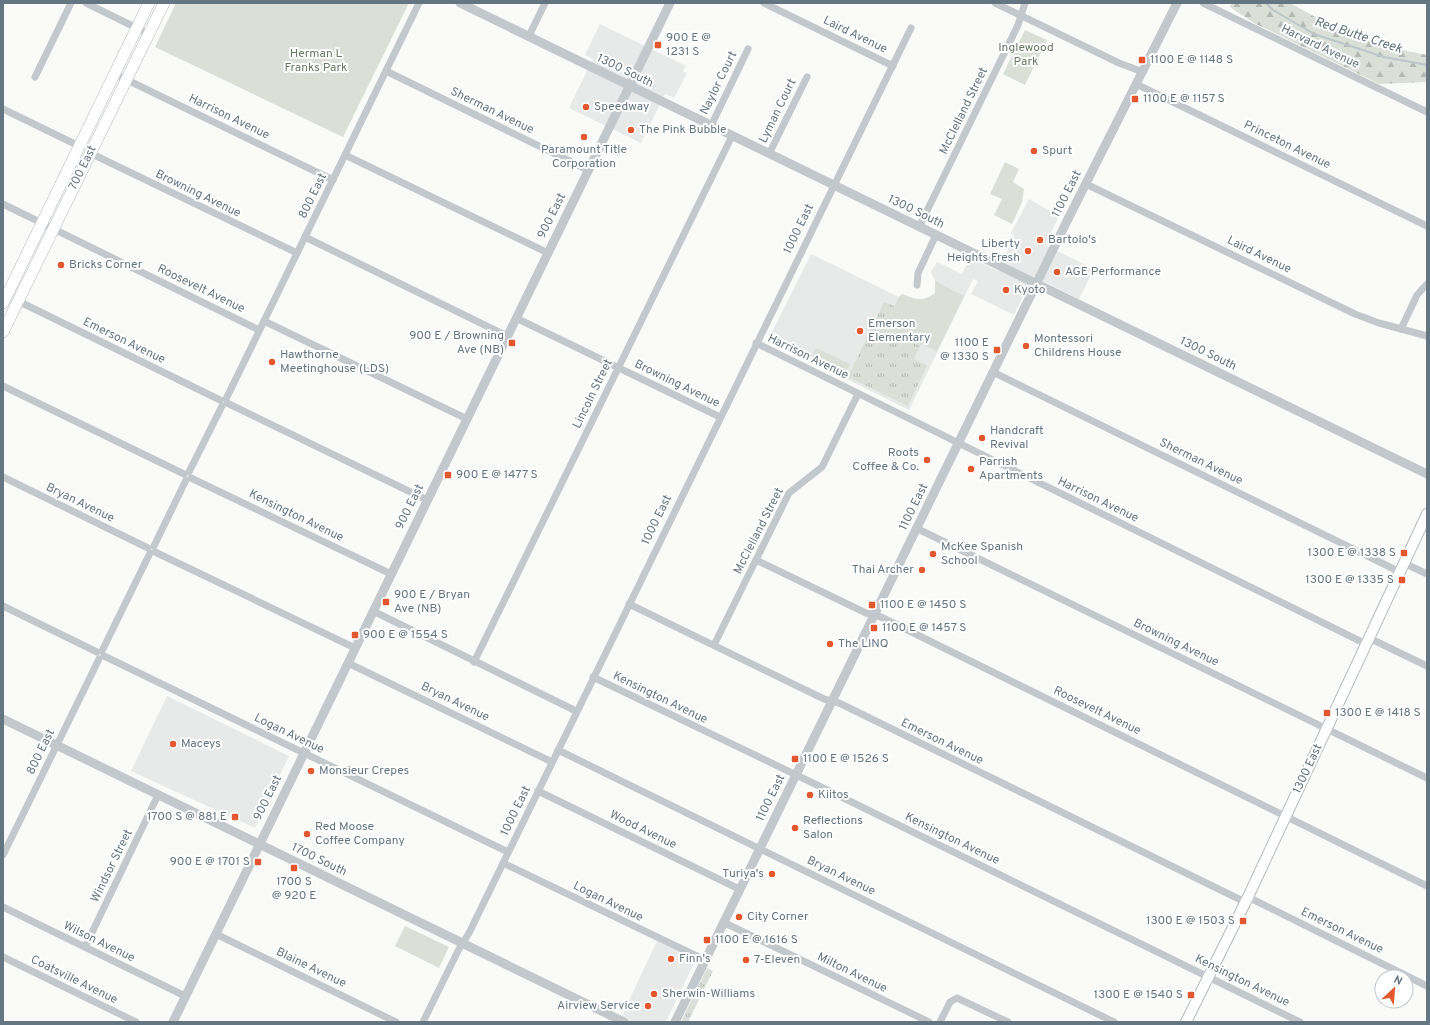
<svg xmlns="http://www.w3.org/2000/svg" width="1430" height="1025" viewBox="0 0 1430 1025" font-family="Overpass,sans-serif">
	<defs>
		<pattern id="grass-tufts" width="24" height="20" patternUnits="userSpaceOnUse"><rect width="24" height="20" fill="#dadfd7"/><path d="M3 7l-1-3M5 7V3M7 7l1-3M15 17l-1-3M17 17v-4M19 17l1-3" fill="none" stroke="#b4b9b4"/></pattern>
		<pattern id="forest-firs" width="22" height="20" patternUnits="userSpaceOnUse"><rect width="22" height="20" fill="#dadfd7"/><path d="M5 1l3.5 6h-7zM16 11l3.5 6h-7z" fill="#b4b9b4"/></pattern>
	</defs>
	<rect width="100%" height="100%" fill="#fafaf8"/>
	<g fill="#e8e9e9">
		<path d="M600 24 686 66 683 71 687 73 674 98 665 94 641 143 569 108 593 59 585 55Z"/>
		<path d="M1029 199 1059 216 1045 245 1094 269 1079 299 1033 276 1014 315 971 294 978 281 973 279 909 410 768 340 811 254 899 297 902 294 919 300 929 298 935 293V281L931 272 937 262 962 274 970 258 998 271 1011 243 1014 235 1011 233Z"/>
		<path d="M167 696 289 756 255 828 131 771Z"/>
		<path d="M657 941 696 959 666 1022H619Z"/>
	</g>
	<g fill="url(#grass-tufts)">
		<path d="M884 302 894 306 884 328 920 346 914 359 927 366 908 406 848 377Z"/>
		<path d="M707 968 713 971 688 1022H681Z"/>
	</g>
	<path fill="url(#forest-firs)" d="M1232 3H1290L1335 28 1388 47 1427 55V82L1379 84 1254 23 1230 7Z"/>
	<g fill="#dadfd7">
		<path d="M176 3H409L343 137 155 47Z"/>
		<path d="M1025 30 1047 40 1025 85 1003 74Z"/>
		<path d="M1005 162 1019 169 1013 182 1024 189 1022 202 1012 224 994 215 1002 199 990 194Z"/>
		<path d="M935 281 964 296 937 351 922 344 920 346 883 328 899 297 902 294C915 300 923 302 935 293Z"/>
		<path d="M816 348 850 364 844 376 811 359Z"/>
		<path d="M405 926 449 947 439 968 395 946Z"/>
	</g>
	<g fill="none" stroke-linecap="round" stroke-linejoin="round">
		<path stroke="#bbc7cb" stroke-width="2" d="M1266 3 1273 10 1314 34 1384 57 1427 65"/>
		<defs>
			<path id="secondary" d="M1186 1022 1248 897 1427 514"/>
			<g id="primary">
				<path d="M3 303 149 3"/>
				<path d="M3 332 164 3"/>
			</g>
		</defs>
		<use href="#secondary" stroke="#b3babf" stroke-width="12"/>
		<use href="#primary" stroke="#b5babe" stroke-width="12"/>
		<g stroke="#c3c8cc" stroke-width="7">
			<path d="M86 3 149 34"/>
			<path d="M764 3 893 66"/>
			<path d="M995 3 1119 63 1143 72"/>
			<path d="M1203 3 1427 112"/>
			<path d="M529 36 545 3"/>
			<path d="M386 71 588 170"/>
			<path d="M115 74 333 180"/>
			<path d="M35 77 71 3"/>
			<path d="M1136 84 1427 226"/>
			<path d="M3 109 79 146"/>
			<path d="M711 126 748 49"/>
			<path d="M90 153 297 253"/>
			<path d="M769 154 807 77"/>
			<path d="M345 155 548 253"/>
			<path d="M1086 184 1355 314 1379 323 1427 336"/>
			<path d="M3 204 259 330"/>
			<path d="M919 227 1018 25 1025 3"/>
			<path d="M305 237 507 336"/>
			<path d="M917 285 918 273 936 235"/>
			<path d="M18 301 220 400"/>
			<path d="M516 318 720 417"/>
			<path d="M264 321 467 419"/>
			<path d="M1401 329 1417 295 1427 284"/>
			<path d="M756 343 1366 644"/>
			<path d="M993 372 1400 572"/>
			<path d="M3 386 184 474"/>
			<path d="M226 399 419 3"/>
			<path d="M227 403 427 500"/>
			<path d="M189 472 222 406"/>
			<path d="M3 477 148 548"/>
			<path d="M191 478 391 574"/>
			<path d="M916 528 1427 778"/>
			<path d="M154 546 186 480"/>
			<path d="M155 552 355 648"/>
			<path d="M756 560 866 613 881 617 1427 886"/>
			<path d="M1404 563 1427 574"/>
			<path d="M629 604 824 699 839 703 1245 902"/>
			<path d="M3 606 97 652"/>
			<path d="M373 611 576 711"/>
			<path d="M1369 638 1427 666"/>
			<path d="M714 645 789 493 822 467 858 394"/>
			<path d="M102 651 150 553"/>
			<path d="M104 656 508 852"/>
			<path d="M474 662 732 136"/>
			<path d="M348 663 552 762"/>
			<path d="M593 677 817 785 1300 1022"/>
			<path d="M558 750 1114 1022"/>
			<path d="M538 791 739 889"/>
			<path d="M3 855 99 659"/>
			<path d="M503 863 705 960"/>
			<path d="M1248 897 1427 986"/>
			<path d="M3 907 185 996"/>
			<path d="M723 922 929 1022"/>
			<path d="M216 934 396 1022"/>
			<path d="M85 947 158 795"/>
			<path d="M3 957 136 1022"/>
			<path d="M423 1022 459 949 469 933 911 28"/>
			<path d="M940 1022 950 1002 957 998 1008 1022"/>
		</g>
		<g stroke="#c3c8cc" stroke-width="9">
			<path d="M460 3 1427 474"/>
			<path d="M3 719 624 1022"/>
			<path d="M173 1022 670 3"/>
			<path d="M675 1022 1067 221 1177 3"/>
		</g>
		<use href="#secondary" stroke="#fff" stroke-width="10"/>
		<use href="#primary" stroke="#fff" stroke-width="11"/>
	</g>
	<g fill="#e4572e" stroke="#fff" stroke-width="1.5">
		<rect x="654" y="41" width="8" height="8" rx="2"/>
		<rect x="1138" y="56" width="8" height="8" rx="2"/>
		<rect x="1131" y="95" width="8" height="8" rx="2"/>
		<circle cx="586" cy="107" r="4"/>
		<circle cx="631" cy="130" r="4"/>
		<circle cx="584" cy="137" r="4"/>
		<circle cx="1034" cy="151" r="4"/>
		<circle cx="1040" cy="240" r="4"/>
		<circle cx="1028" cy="251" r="4"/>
		<circle cx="61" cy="265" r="4"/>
		<circle cx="1057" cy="272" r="4"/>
		<circle cx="1006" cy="290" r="4"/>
		<circle cx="860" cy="331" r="4"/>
		<rect x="508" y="339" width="8" height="8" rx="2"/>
		<circle cx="1026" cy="346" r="4"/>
		<rect x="993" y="346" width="8" height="8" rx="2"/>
		<circle cx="272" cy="362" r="4"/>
		<circle cx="982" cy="438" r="4"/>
		<circle cx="927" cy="460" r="4"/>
		<circle cx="971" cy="469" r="4"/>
		<rect x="444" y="471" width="8" height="8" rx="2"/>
		<rect x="1400" y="549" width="8" height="8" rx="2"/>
		<circle cx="933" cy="554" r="4"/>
		<circle cx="922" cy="570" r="4"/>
		<rect x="1398" y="576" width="8" height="8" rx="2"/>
		<rect x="382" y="598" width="8" height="8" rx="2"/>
		<rect x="868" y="601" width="8" height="8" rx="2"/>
		<rect x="870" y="624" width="8" height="8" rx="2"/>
		<rect x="351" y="631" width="8" height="8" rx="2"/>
		<circle cx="830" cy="644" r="4"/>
		<rect x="1323" y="709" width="8" height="8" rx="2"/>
		<circle cx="173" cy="744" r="4"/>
		<rect x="791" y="755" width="8" height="8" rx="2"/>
		<circle cx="311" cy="771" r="4"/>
		<circle cx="810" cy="795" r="4"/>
		<rect x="231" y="813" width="8" height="8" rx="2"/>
		<circle cx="795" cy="828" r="4"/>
		<circle cx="307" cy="834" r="4"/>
		<rect x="254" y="858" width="8" height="8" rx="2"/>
		<rect x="290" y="864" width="8" height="8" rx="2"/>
		<circle cx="772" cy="874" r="4"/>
		<circle cx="739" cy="917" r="4"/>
		<rect x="1239" y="917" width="8" height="8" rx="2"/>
		<rect x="703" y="936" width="8" height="8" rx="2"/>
		<circle cx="671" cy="959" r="4"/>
		<circle cx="746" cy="960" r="4"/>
		<circle cx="654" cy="994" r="4"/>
		<rect x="1187" y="991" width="8" height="8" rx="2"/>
		<circle cx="648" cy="1006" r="4"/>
	</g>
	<g text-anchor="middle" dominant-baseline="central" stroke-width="4" stroke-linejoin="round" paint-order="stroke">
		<g font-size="12" fill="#657683" stroke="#fff">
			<text transform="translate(855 35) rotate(26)">Laird Avenue</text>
			<text transform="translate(1320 47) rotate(26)">Harvard Avenue</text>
			<text transform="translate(625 71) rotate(26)">1300 South</text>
			<text transform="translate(719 83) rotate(-64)">Naylor Court</text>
			<text transform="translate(492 111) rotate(26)">Sherman Avenue</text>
			<text transform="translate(778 111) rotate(-64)">Lyman Court</text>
			<text transform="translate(964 111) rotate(-64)">McClelland Street</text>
			<text transform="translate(229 117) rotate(26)">Harrison Avenue</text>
			<text transform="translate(1287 145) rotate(26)">Princeton Avenue</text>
			<text transform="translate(83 168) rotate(-64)">700 East</text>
			<text transform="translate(198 194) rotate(26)">Browning Avenue</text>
			<text transform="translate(1067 194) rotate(-63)">1100 East</text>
			<text transform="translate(313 196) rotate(-64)">800 East</text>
			<text transform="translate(916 212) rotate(26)">1300 South</text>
			<text transform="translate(552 216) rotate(-64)">900 East</text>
			<text transform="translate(799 229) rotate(-64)">1000 East</text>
			<text transform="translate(1259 255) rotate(26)">Laird Avenue</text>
			<text transform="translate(201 289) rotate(26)">Roosevelt Avenue</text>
			<text transform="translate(124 341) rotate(26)">Emerson Avenue</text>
			<text transform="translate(1208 354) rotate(26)">1300 South</text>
			<text transform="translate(808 357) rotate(26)">Harrison Avenue</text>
			<text transform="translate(677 384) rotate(26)">Browning Avenue</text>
			<text transform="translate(593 394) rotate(-64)">Lincoln Street</text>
			<text transform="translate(1201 462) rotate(26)">Sherman Avenue</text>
			<text transform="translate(1098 500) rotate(26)">Harrison Avenue</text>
			<text transform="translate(80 503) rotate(26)">Bryan Avenue</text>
			<text transform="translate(410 507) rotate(-64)">900 East</text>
			<text transform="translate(914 507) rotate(-64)">1100 East</text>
			<text transform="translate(296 516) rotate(26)">Kensington Avenue</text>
			<text transform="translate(657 520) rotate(-64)">1000 East</text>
			<text transform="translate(759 531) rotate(-63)">McClelland Street</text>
			<text transform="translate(1176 643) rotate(26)">Browning Avenue</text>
			<text transform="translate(660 698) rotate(26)">Kensington Avenue</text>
			<text transform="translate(455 702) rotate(26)">Bryan Avenue</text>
			<text transform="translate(1097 711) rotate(26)">Roosevelt Avenue</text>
			<text transform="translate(289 734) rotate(26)">Logan Avenue</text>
			<text transform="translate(942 742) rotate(26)">Emerson Avenue</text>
			<text transform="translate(41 752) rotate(-64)">800 East</text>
			<text transform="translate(1308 769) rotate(-65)">1300 East</text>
			<text transform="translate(268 798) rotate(-64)">900 East</text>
			<text transform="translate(771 798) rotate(-64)">1100 East</text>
			<text transform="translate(516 811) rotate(-64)">1000 East</text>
			<text transform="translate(643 830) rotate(26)">Wood Avenue</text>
			<text transform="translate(952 839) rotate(26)">Kensington Avenue</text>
			<text transform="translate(319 860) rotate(26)">1700 South</text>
			<text transform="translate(112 866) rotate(-64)">Windsor Street</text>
			<text transform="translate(841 876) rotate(26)">Bryan Avenue</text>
			<text transform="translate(608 902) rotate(26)">Logan Avenue</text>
			<text transform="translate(1342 931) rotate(26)">Emerson Avenue</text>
			<text transform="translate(99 942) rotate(26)">Wilson Avenue</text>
			<text transform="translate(311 968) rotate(26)">Blaine Avenue</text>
			<text transform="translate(852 973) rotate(26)">Milton Avenue</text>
			<text transform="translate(74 980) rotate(26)">Coatsville Avenue</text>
			<text transform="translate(1242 981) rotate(26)">Kensington Avenue</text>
		</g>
		<g font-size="12" fill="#657683" stroke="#fff" text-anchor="start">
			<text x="666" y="38">900 E @<tspan x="666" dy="14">1231 S</tspan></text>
			<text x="1150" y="60">1100 E @ 1148 S</text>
			<text x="1143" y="99">1100 E @ 1157 S</text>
			<text x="594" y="107">Speedway</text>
			<text x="639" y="130">The Pink Bubble</text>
			<text x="584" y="150" text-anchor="middle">Paramount Title<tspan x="584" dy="14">Corporation</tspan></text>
			<text x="1042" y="151">Spurt</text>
			<text x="1048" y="240">Bartolo's</text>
			<text x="1020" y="244" text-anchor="end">Liberty<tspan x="1020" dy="14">Heights Fresh</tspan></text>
			<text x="69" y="265">Bricks Corner</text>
			<text x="1065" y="272">AGE Performance</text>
			<text x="1014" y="290">Kyoto</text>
			<text x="868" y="324">Emerson<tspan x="868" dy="14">Elementary</tspan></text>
			<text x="504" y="336" text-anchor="end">900 E / Browning<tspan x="504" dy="14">Ave (NB)</tspan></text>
			<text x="1034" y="339">Montessori<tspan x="1034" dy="14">Childrens House</tspan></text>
			<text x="989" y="343" text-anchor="end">1100 E<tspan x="989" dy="14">@ 1330 S</tspan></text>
			<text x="280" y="355">Hawthorne<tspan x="280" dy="14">Meetinghouse (LDS)</tspan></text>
			<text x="990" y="431">Handcraft<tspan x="990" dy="14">Revival</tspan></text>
			<text x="919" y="453" text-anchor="end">Roots<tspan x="919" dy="14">Coffee &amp; Co.</tspan></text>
			<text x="979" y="462">Parrish<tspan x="979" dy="14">Apartments</tspan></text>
			<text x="456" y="475">900 E @ 1477 S</text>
			<text x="941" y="547">McKee Spanish<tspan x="941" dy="14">School</tspan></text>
			<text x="1396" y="553" text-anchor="end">1300 E @ 1338 S</text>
			<text x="914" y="570" text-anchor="end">Thai Archer</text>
			<text x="1394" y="580" text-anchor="end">1300 E @ 1335 S</text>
			<text x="394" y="595">900 E / Bryan<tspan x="394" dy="14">Ave (NB)</tspan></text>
			<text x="880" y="605">1100 E @ 1450 S</text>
			<text x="882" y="628">1100 E @ 1457 S</text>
			<text x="363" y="635">900 E @ 1554 S</text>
			<text x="838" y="644">The LINQ</text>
			<text x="1335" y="713">1300 E @ 1418 S</text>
			<text x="181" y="744">Maceys</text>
			<text x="803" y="759">1100 E @ 1526 S</text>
			<text x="319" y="771">Monsieur Crepes</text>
			<text x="818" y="795">Kiitos</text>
			<text x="227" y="817" text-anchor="end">1700 S @ 881 E</text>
			<text x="803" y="821">Reflections<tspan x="803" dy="14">Salon</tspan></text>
			<text x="315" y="827">Red Moose<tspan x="315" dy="14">Coffee Company</tspan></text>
			<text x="250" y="862" text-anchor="end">900 E @ 1701 S</text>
			<text x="764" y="874" text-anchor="end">Turiya's</text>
			<text x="294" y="882" text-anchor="middle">1700 S<tspan x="294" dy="14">@ 920 E</tspan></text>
			<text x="747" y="917">City Corner</text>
			<text x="1235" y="921" text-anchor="end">1300 E @ 1503 S</text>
			<text x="715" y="940">1100 E @ 1616 S</text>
			<text x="679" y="959">Finn's</text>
			<text x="754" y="960">7-Eleven</text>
			<text x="662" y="994">Sherwin-Williams</text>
			<text x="1183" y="995" text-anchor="end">1300 E @ 1540 S</text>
			<text x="640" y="1006" text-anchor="end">Airview Service</text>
		</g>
		<g font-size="12" fill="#687a64" stroke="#fff">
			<text x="1026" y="48">Inglewood<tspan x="1026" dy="14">Park</tspan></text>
			<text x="316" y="54">Herman L<tspan x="316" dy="14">Franks Park</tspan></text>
		</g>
		<g font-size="13" font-style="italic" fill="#60757c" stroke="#fff">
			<text transform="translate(1358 36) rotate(18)">Red Butte Creek</text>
		</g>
	</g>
	<rect width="1430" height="1025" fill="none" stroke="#657683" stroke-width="8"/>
	<g transform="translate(1394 989) rotate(26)"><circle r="19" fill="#ffffff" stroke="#c1c8cd"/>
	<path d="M0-3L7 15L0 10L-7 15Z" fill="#e4572e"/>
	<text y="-6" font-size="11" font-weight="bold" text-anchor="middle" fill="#657683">N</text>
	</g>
</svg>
